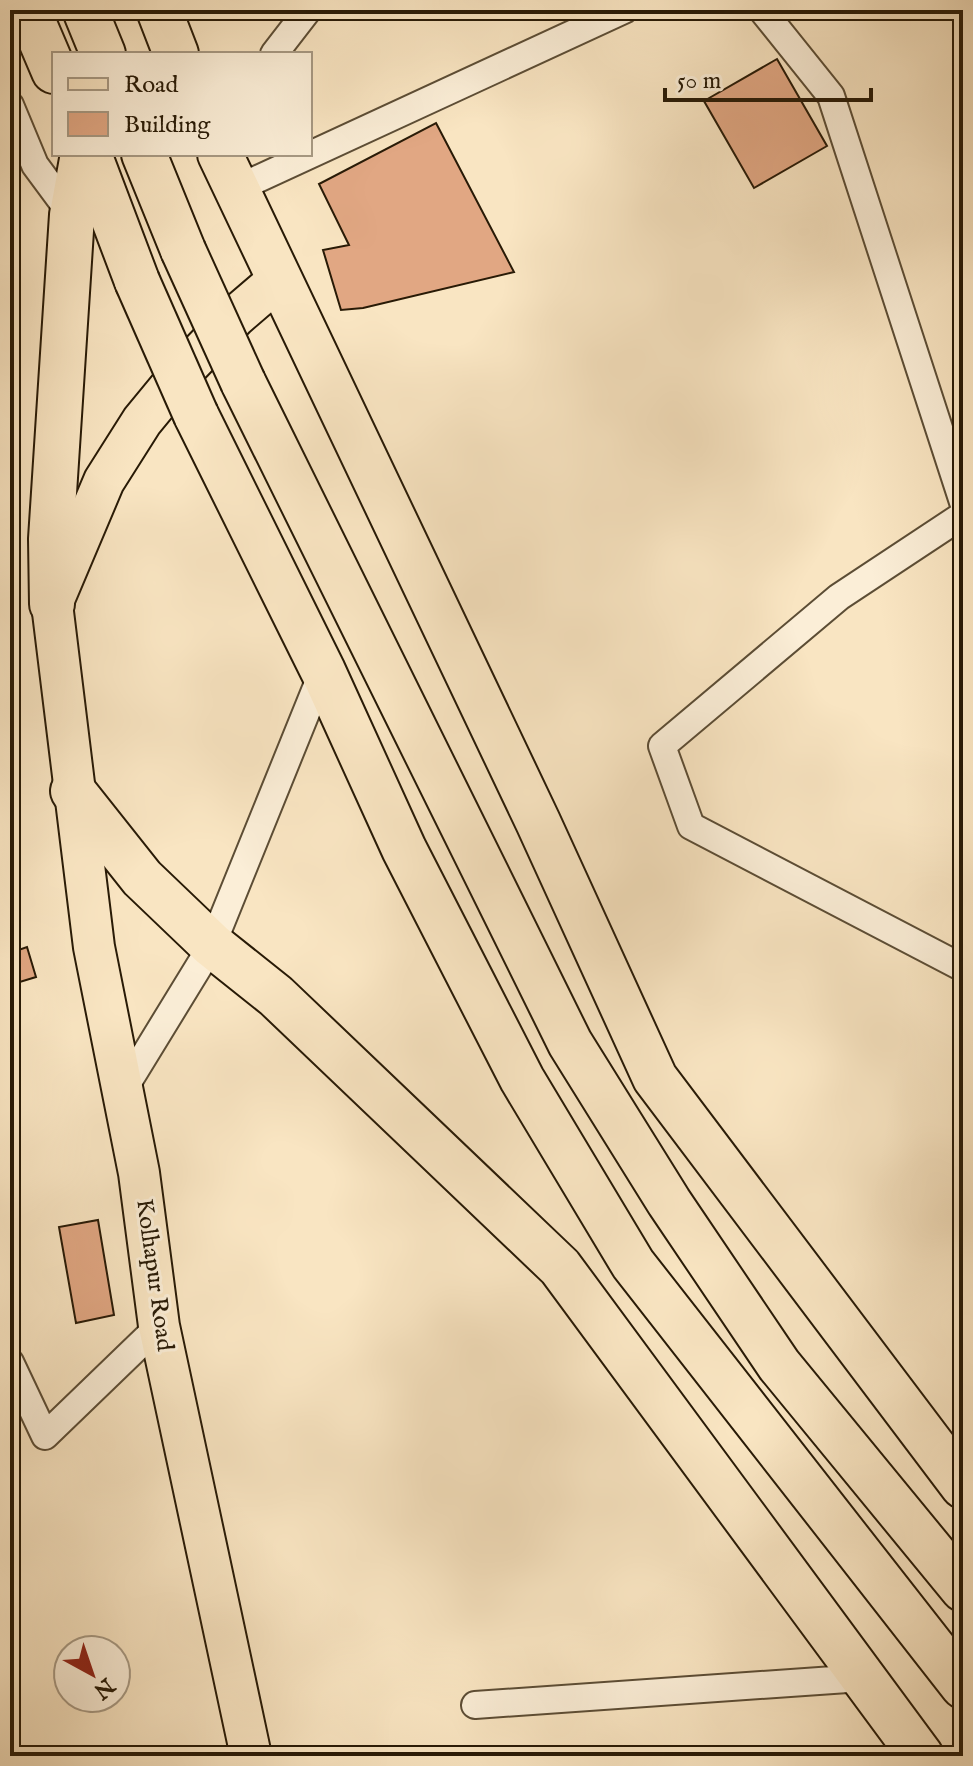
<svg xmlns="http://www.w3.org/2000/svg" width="973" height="1766" viewBox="0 0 973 1766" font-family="'IM FELL English',serif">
	<rect width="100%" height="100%" fill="#f9e5c2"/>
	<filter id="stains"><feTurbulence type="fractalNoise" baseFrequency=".0025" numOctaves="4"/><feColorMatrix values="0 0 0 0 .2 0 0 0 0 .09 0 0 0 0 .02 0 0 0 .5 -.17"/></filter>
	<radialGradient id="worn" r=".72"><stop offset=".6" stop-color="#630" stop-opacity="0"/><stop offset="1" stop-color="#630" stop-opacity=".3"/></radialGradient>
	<g fill="#e1a783" stroke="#281a06" stroke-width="2">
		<path d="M777 59 827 146 754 188 704 101Z"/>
		<path d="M436 123 514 272 363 308 341 310 323 250 349 245 319 184Z"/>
		<path d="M27 947 36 977 10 985V953Z"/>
		<path d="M98 1220 114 1315 76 1323 59 1227Z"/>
	</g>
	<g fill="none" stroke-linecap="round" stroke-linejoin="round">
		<defs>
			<g id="street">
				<path d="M762 10 831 96 963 502"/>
				<path d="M274 54 308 10"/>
				<path d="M10 105 35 165 72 215"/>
				<path d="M236 189 624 10"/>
				<path d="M963 515 839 597 662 746 691 826 963 968"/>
				<path d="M122 1092 212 945 323 671"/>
				<path d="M10 1362 45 1436 159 1326"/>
				<path d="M475 1705 862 1678"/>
			</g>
			<path id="primary" d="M251 1756 159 1326 139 1173 94 947 52 604 104 481 142 421 184 370 236 316 279 279"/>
			<g id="highway">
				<path d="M28 10 54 71"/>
				<path d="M85 10 103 54"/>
				<path d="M159 10 176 54"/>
				<path d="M89 154 137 281"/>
				<path d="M144 154 183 250"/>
				<path d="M220 154 538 822 655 1078 963 1486"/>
				<path d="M243 382 570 1043 669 1202 779 1365 963 1589"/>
				<path d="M196 415 323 671 404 849 522 1079 633 1264 963 1686"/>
				<path d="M52 604 51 539 72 215 83 154"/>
				<path d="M73 791 142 878 212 945 276 996 560 1267 921 1756"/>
			</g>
		</defs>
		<use href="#street" stroke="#5c4d35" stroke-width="30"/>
		<use href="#primary" stroke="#281a06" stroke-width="44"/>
		<use href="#highway" stroke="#281a06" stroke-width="48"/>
		<use href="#street" stroke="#fbeed7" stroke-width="26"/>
		<use href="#primary" stroke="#f9e5c2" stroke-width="40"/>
		<use href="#highway" stroke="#f9e5c2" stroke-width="44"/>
		<defs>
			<g id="highway-bridge">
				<path d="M183 250 243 382"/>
				<path d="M137 281 196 415"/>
			</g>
		</defs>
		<use href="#highway-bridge" stroke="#281a06" stroke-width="48" stroke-linecap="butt"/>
		<use href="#highway-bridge" stroke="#f9e5c2" stroke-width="44"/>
	</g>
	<g text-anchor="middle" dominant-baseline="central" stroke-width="6" stroke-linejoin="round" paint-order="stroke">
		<g font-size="24" fill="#281a06" stroke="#fbeed7">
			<text transform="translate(154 1275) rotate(82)">Kolhapur Road</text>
		</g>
	</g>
	<rect width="973" height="1766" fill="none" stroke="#f9e5c2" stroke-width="40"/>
	<rect x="12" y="12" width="949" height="1742" fill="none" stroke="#281a06" stroke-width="4"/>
	<rect x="20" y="20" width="933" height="1726" fill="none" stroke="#281a06" stroke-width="2"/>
	<rect x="52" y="52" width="260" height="104" fill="#fbeed7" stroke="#a79983" stroke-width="2"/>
	<rect x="68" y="78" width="40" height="12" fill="#f9e5c2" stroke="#a79983" stroke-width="2"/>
	<text x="124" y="92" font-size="24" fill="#281a06">Road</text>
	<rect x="68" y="112" width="40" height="24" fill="#e1a783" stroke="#a79983" stroke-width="2"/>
	<text x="124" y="132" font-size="24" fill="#281a06">Building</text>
	<g transform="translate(92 1674) rotate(140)"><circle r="38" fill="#fbeed7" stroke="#a79983" stroke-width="2"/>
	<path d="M0-6L14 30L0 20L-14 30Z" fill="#8f2418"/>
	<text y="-12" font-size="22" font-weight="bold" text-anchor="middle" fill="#281a06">N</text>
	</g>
	<path d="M665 88v12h206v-12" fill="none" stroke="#281a06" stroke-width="4"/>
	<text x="677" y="88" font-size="24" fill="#281a06" stroke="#fbeed7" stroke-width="6" paint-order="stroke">50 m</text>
	<rect width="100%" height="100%" filter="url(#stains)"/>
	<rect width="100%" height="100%" fill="url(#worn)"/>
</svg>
